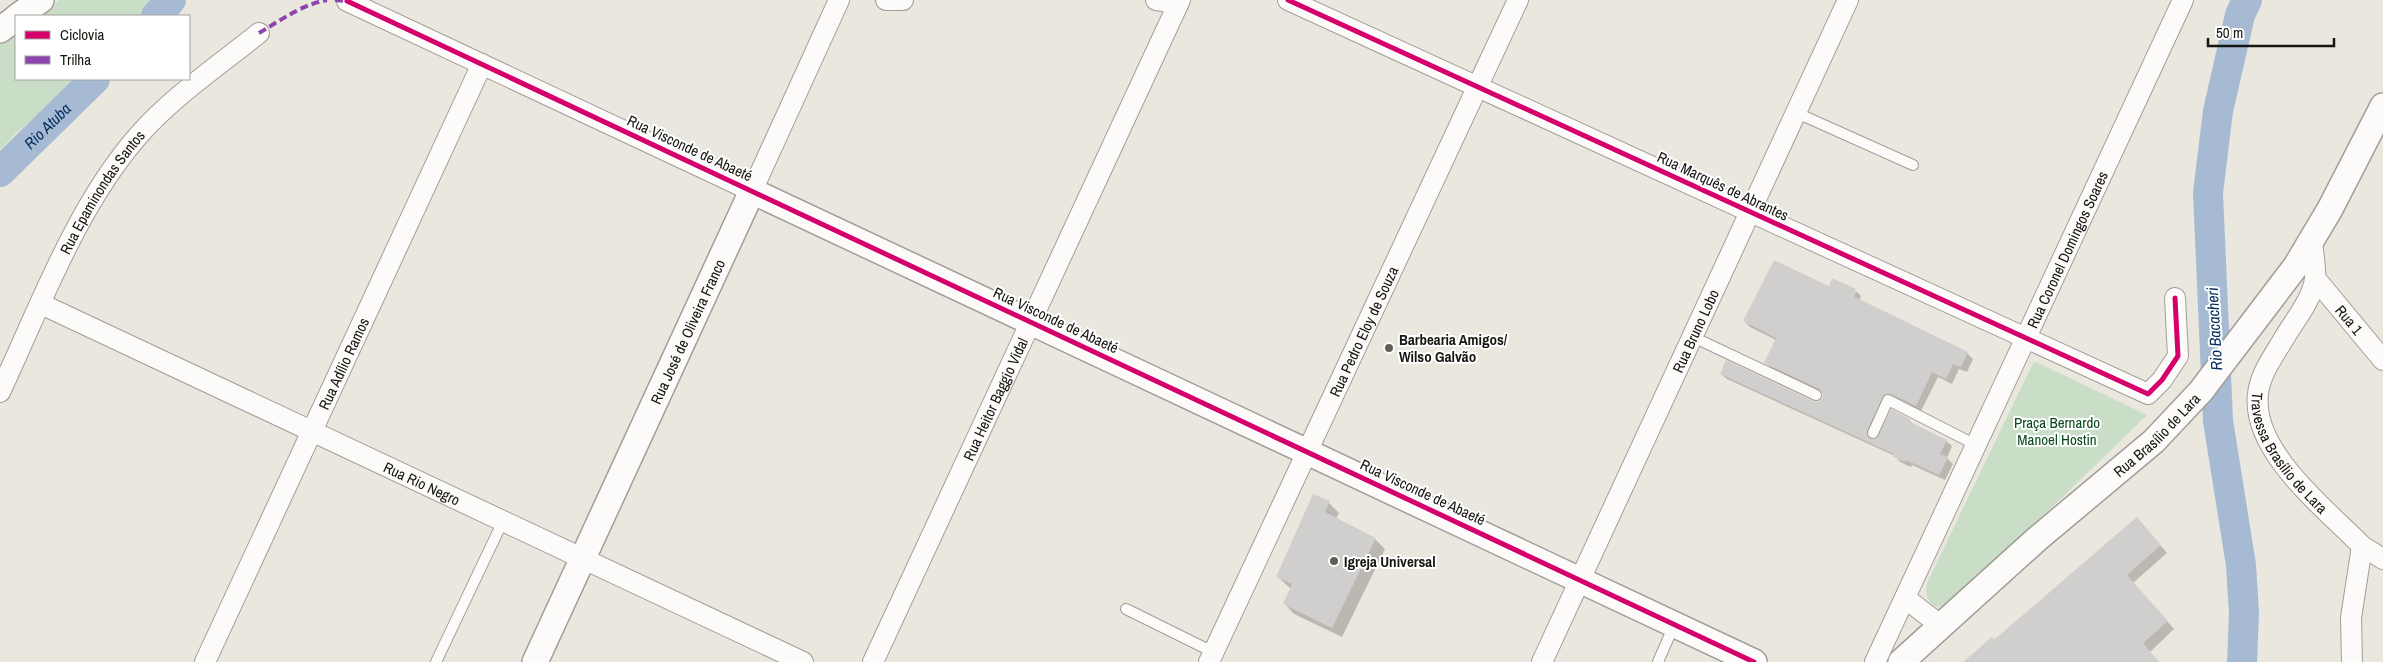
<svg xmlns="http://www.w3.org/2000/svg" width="2383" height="662" viewBox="0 0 2383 662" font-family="'Archivo Narrow',sans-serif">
	<rect width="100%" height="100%" fill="#eae7df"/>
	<g fill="#caddc7">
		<path d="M60 0H152L139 16H36Z"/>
		<path d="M16 30V79H81L16 133 0 150V41Z"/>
		<path d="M2034 361 2147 415 1974 583 1946 605 1937 607C1927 602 1925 595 1927 583Z"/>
	</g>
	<g fill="#0003">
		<path d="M1829 288 1855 290 1851 302 1856 291 1861 296 1859 301 1967 353 1973 359 1967 372 1959 369 1952 384 1938 377 1921 411 1898 399 1889 400 1872 437 1873 440 1878 439 1909 420 1915 426 1946 441 1952 446 1947 458 1953 464 1945 480 1912 465 1911 467 1900 462 1895 456 1727 379 1721 374 1817 403 1823 399 1824 393 1772 369 1766 363 1776 340 1750 327 1744 321Z"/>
		<path d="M1313 496 1329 503 1339 513 1336 519 1375 539 1385 549 1342 637 1294 614 1284 603 1291 589 1278 577Z"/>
		<path d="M2144 526 2167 553 2133 583 2174 629 2150 652 2159 662H1965Z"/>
	</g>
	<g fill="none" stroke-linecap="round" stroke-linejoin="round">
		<g stroke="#a6bad4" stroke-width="30">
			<path d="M156 16 171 0"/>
			<path id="s1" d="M0 172 95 79"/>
			<path d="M2242 662 2244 614 2241 565 2218 421 2208 193 2218 111 2240 15 2247 0"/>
		</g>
	</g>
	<g fill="#d1cfce">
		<path d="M1774 260 1829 286 1832 278 1856 289 1853 296 1968 352 1961 367 1953 364 1946 379 1932 372 1916 406 1891 394 1884 395 1867 431 1870 439 1877 438 1891 409 1910 419 1908 421 1947 440 1940 454 1948 457 1939 475 1906 460 1905 462 1893 457 1894 454 1720 374 1726 360 1813 401 1817 402 1822 398 1823 394 1819 389 1764 363 1776 338 1743 321Z"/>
		<path d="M1313 494 1330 501 1325 512 1376 538 1332 628 1283 604 1292 584 1276 577Z"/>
		<path d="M2137 517 2161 545 2127 575 2168 621 2143 643 2159 662H1963L1992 637 1994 640Z"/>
	</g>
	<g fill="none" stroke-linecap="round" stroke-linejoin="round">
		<defs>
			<g id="service">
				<path d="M1797 113 1913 165"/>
				<path d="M1693 337 1816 395"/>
				<path d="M1873 433 1888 400 1976 445"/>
				<path d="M1126 609 1213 652"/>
				<path d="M436 662 503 521"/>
				<path d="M1658 662 1674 625"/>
			</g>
			<g id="minor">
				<path d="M886 0H903"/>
				<path d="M1156 0 1178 4"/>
				<path d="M1288 0 2148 394 2162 380 2178 356 2175 298"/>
				<path d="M347 1 752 191 839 0"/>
				<path id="s2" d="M2312 241C2313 253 2316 267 2315 279 2312 300 2294 321 2283 340 2273 357 2260 374 2258 394 2251 451 2326 509 2362 546L2351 618 2352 662"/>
				<path id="s3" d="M2315 278 2383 360"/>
				<path id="s4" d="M41 304 803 662"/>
				<path id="s5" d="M0 392C40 307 76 207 138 136 172 97 218 66 259 33"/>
				<path d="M2362 546 2383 559"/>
				<path d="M1905 598 1940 625"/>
				<path id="s6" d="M205 662 482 64"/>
				<path id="s7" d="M873 662 1180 0"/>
				<path id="s8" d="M1209 662 1518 0"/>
				<path id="s9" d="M1542 662 1848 0"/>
				<path id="s10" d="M1875 662 2183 0"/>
			</g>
			<g id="tertiary">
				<path d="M18 16 41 0"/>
				<path d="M0 30 16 18"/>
				<path id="s11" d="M535 662 752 191 1754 662"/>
				<path id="s12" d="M1901 662 2037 539 2154 441 2201 391 2296 266 2330 209 2383 106"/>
			</g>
		</defs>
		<use href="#service" stroke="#a19e99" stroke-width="12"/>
		<use href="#minor" stroke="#a19e99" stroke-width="22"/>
		<use href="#tertiary" stroke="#a19e99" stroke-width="28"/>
		<use href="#service" stroke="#fcfbfa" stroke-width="10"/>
		<use href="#minor" stroke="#fcfbfa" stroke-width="20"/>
		<use href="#tertiary" stroke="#fcfbfa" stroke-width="25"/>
		<g stroke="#8e44ad" stroke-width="4" stroke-dasharray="8 4" stroke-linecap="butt">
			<path d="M335 0 347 1"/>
			<path d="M259 33C281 20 301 5 327 0"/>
		</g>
		<defs>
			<g id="cycleway">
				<path d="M1288 0 2148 394 2162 380 2178 356 2175 298"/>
				<path d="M347 1 1754 662"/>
			</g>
		</defs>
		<use href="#cycleway" stroke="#fff" stroke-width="8"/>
		<use href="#cycleway" stroke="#d6006c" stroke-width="5"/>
	</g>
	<g fill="#615e58" stroke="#fff" stroke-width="2">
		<circle cx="1389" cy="348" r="5"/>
		<circle cx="1334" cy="561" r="5"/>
	</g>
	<g text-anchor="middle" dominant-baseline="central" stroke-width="4" stroke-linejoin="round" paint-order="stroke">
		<g font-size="15" fill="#171510" stroke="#fff">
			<text transform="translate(690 148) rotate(25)">Rua Visconde de Abaeté</text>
			<text transform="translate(1723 186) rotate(25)">Rua Marquês de Abrantes</text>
			<text stroke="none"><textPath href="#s5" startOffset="225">Rua Epaminondas Santos</textPath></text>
			<text stroke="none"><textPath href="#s10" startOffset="455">Rua Coronel Domingos Soares</textPath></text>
			<text stroke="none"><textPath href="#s3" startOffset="54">Rua 1</textPath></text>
			<text transform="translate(1056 320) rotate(25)">Rua Visconde de Abaeté</text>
			<text stroke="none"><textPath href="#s11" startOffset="364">Rua José de Oliveira Franco</textPath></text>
			<text stroke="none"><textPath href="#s8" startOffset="365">Rua Pedro Eloy de Souza</textPath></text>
			<text stroke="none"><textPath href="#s9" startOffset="365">Rua Bruno Lobo</textPath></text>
			<text stroke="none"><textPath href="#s6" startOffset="329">Rua Adílio Ramos</textPath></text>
			<text stroke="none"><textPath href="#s7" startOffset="290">Rua Heitor Baggio Vidal</textPath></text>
			<text stroke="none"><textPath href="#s12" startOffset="342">Rua Brasílio de Lara</textPath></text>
			<text stroke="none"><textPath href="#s2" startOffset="236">Travessa Brasílio de Lara</textPath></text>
			<text stroke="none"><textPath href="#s4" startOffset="421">Rua Rio Negro</textPath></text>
			<text transform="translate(1423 492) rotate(25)">Rua Visconde de Abaeté</text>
		</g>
		<g font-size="15" font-weight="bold" fill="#171510" stroke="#fff" text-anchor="start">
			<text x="1399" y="339">Barbearia Amigos/<tspan x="1399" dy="17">Wilso Galvão</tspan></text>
			<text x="1344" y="561">Igreja Universal</text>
		</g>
		<g font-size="15" fill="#09491b" stroke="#fff">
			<text x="2057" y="422">Praça Bernardo<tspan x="2057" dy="17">Manoel Hostin</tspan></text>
		</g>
		<g font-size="16" font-style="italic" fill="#032d5e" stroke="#fff">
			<text stroke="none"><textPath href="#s1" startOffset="66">Rio Atuba</textPath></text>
			<text transform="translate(2214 329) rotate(-93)">Rio Bacacheri</text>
		</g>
	</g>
	<rect x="15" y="15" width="175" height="65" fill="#ffffff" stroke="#a2a19f"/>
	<rect x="25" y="31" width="25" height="8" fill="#d6006c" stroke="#a2a19f"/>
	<text x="60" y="40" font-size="15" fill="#171510">Ciclovia</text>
	<rect x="25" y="56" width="25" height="8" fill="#8e44ad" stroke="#a2a19f"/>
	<text x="60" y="65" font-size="15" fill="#171510">Trilha</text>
	<path d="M2208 38v8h126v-8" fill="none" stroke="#171510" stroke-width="2.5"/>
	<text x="2216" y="38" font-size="15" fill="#171510" stroke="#ffffff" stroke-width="4" paint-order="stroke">50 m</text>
</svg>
